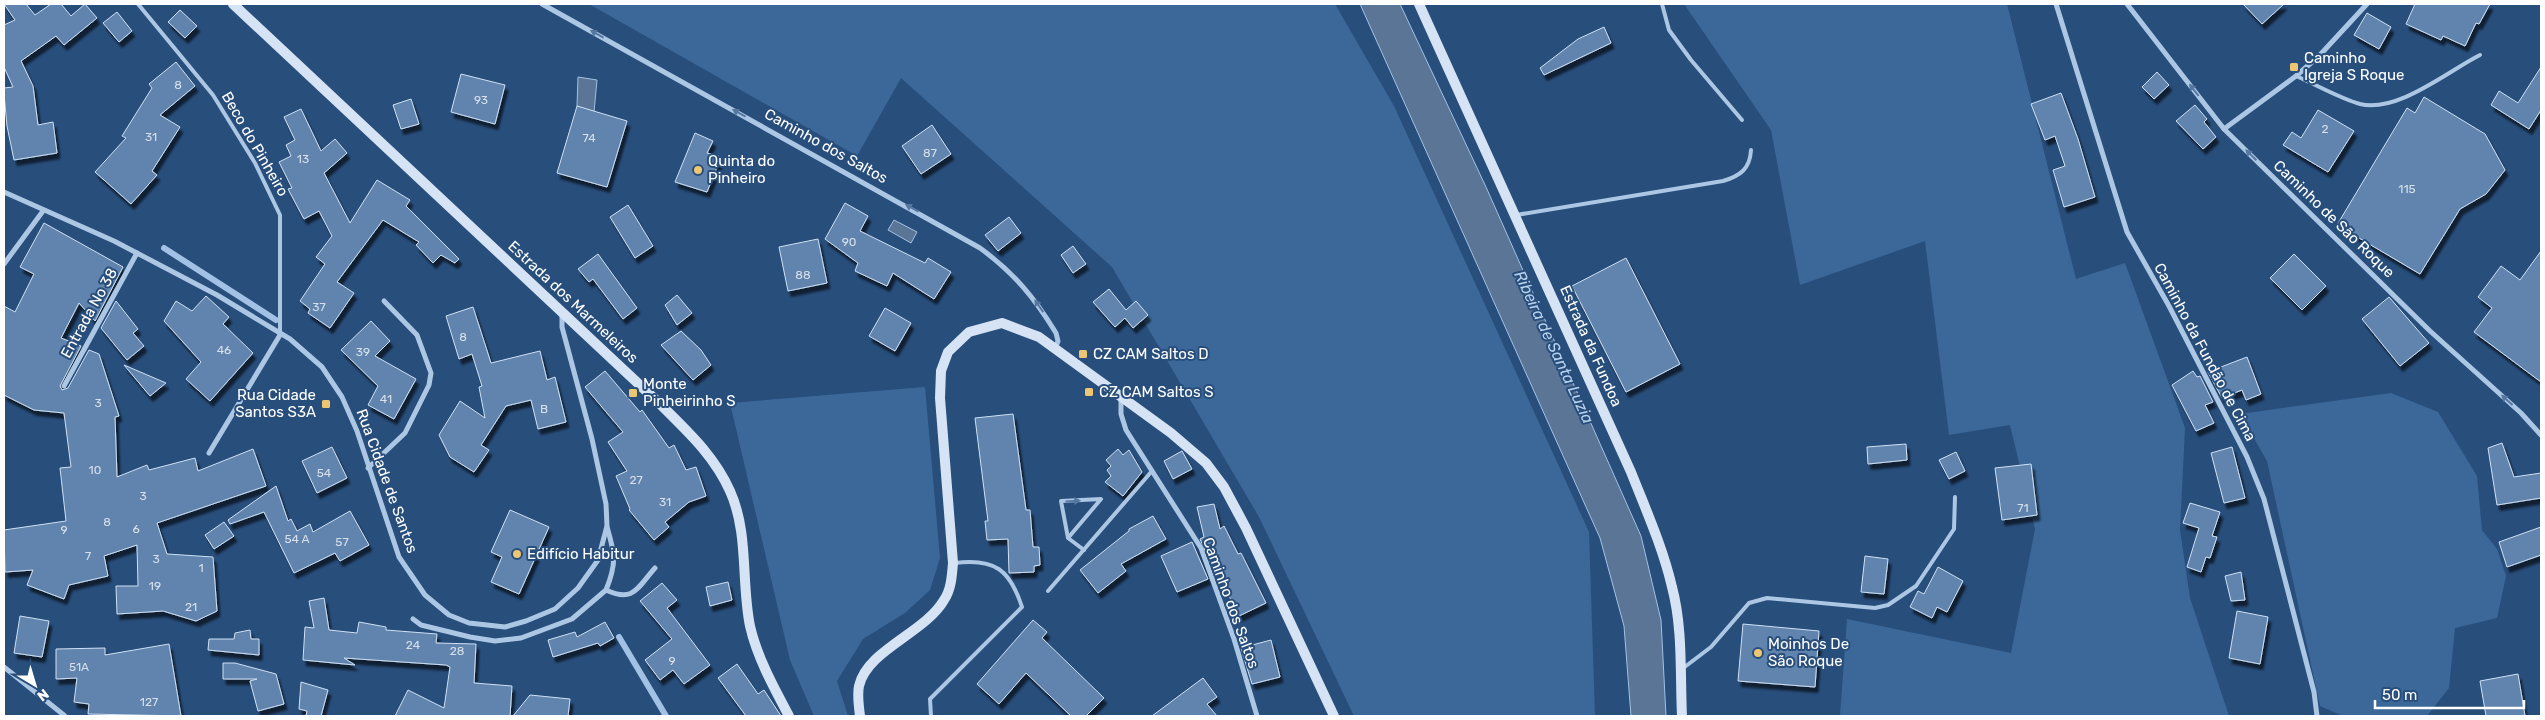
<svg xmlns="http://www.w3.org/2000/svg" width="2545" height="720" viewBox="0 0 2545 720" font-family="Rubik,sans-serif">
	<defs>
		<filter id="shadow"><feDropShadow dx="3" dy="5.5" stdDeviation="1" flood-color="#0009"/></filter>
	</defs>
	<rect width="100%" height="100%" fill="#284e7c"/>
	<g fill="#3b6899">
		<path d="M589 4H1335L1394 106 1589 532 1595 716H1354L1259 517 1112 267 901 78 857 156Z"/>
		<path d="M1684 4H2007L2076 279 2125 263 2185 428 2180 530 2190 598 2229 716H1840L1847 619 2011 653 2035 529 2010 425 1949 435 1925 241 1800 285 1771 130Z"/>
		<path d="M925 387 940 558 930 590 905 613 863 639 837 681 848 716H814L790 660 730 403Z"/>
		<path d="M2391 393 2438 412 2477 476 2482 530 2497 549 2506 576 2497 618 2455 628 2449 688 2427 716H2343L2320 706 2267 461 2240 414Z"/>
	</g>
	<g fill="#5b7597" stroke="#a1c2e4">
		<path d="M1360 4H1400L1486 187 1641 536 1661 620 1666 716H1631L1624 626 1600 538Z"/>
		<path d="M578 77 597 80 594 112 577 106Z"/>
		<path d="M894 220 917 232 911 243 888 230Z"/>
	</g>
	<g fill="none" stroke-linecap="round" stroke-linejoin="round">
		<g stroke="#a1c2e4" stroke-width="6">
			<path d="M164 248 276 320"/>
			<path d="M619 637 666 716"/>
		</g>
	</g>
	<g fill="#6084ad" stroke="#cfe0f3" filter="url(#shadow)">
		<path d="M4 4H26L35 15 51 4H61L71 16 85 4 97 18 64 45 56 36 21 61 33 86 38 125 53 122 57 153 14 160 7 126 4 94V88L13 87 4 67V25L15 20Z"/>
		<path d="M2243 4H2284L2262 24Z"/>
		<path d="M2415 4H2490L2479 24 2476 23 2465 46 2443 36 2441 40 2406 24Z"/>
		<path d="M180 10 197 26 185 38 168 22Z"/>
		<path d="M117 12 132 31 119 42 103 23Z"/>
		<path d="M2367 13 2391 27 2379 49 2354 35Z"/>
		<path d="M1604 27 1611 43 1544 75 1540 68 1578 39Z"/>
		<path d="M176 62 195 86 160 115 180 127 152 171 157 175 131 204 95 172 126 138 122 136 152 88 149 84Z"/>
		<path d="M2541 67V110L2529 129 2491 105 2499 91 2518 103Z"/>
		<path d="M2157 72 2169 85 2154 99 2142 87Z"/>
		<path d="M461 74 505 85 495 124 451 112Z"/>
		<path d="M2061 93 2078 139 2095 197 2064 207 2053 170 2065 166 2055 136 2045 140 2031 104Z"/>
		<path d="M2424 97 2485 134 2505 170 2486 194 2460 209 2420 274 2337 225 2407 108 2415 113Z"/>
		<path d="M411 99 419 124 401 129 393 105Z"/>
		<path d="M2195 105 2207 119 2204 122 2216 137 2203 149 2176 121Z"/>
		<path d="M577 106 627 121 607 187 557 173Z"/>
		<path d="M301 109 321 151 335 139 347 153 324 173 350 223 377 180 410 200 406 206 459 259 455 263 441 255 433 263 416 245 419 242 383 220 337 282 354 293 330 328 308 313 310 309 300 301 325 264 316 257 332 236 319 211 304 219 288 189 292 188 279 162 291 156 286 145 295 140 284 117Z"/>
		<path d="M2318 110 2354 131 2328 172 2283 145 2292 132 2301 138Z"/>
		<path d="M932 125 951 154 921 174 902 146Z"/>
		<path d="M695 133 713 141 707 153 721 157 707 192 675 182Z"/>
		<path d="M845 203 868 216 860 231 925 263 928 258 951 272 934 299 893 273 887 286 855 271 858 263 825 239Z"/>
		<path d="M628 205 653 246 635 258 610 217Z"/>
		<path d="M1009 217 1021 233 998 251 985 235Z"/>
		<path d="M44 223 123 267 95 321 79 303 61 338 81 346 60 386 62 390 68 388 89 350 99 354 119 416 115 417 117 477 147 465 149 470 195 458 198 471 253 449 266 486 157 523 167 554 213 557 217 611 196 621 163 611 117 614 116 586H138L137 545 104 556 108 576 69 585 64 599 27 585 33 570 5 572 4 530 66 521 60 468 71 467 64 413 34 410 4 395V306L15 312 34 274 20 267Z"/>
		<path d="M818 239 827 283 788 291 779 247Z"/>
		<path d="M1073 246 1086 264 1073 273 1061 255Z"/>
		<path d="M2541 251V382L2474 332 2492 308 2478 297 2501 266 2520 280Z"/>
		<path d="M598 254 637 308 623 319 593 279 589 282 578 269Z"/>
		<path d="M2294 254 2326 286 2302 310 2270 278Z"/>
		<path d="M1626 258 1680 364 1626 392 1572 286Z"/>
		<path d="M1109 289 1126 310 1136 301 1148 315 1133 328 1125 318 1115 327 1093 302Z"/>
		<path d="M677 295 692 313 677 325 665 305Z"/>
		<path d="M206 296 229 317 223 324 253 353 210 401 186 379 201 362 164 321 176 301 192 311Z"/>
		<path d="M2389 297 2429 343 2400 366 2362 319Z"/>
		<path d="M116 301 138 329 133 333 144 346 127 360 101 328Z"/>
		<path d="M473 307 491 363 540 351 547 380 555 377 566 422 538 429 531 400 506 406 481 445 489 450 474 472 450 457 439 435 460 401 485 418 479 387 482 386 472 354 459 359 446 316Z"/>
		<path d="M885 308 911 323 895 351 869 336Z"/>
		<path d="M371 321 390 341 375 356 416 379 394 419 368 405 378 386 341 350Z"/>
		<path d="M681 331 701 350 711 365 693 380 661 345Z"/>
		<path d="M2247 357 2261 394 2246 400 2242 390 2222 398 2208 372Z"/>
		<path d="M124 365 166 383 150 396Z"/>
		<path d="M605 371 640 412 642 410 669 448 674 445 686 470 696 467 706 496 689 502 665 522 669 527 654 540 629 510 630 509 616 476 627 471 608 442 623 432 585 387Z"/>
		<path d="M2193 371 2197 377 2200 376 2213 402 2205 405 2214 423 2196 431 2172 385Z"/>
		<path d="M1013 414 1026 510H1030L1033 547H1039L1040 565 1034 566V572L1009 573 1008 539 987 540 985 521H988L975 418Z"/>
		<path d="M2502 443 2514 477 2541 473V498L2497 505 2488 448Z"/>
		<path d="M1906 444 1907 460 1868 464 1867 447Z"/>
		<path d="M332 447 347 478 317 493 302 461Z"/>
		<path d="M2232 447 2245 498 2224 503 2211 453Z"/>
		<path d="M1118 449 1123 455 1129 450 1142 472 1123 496 1105 482 1111 476 1107 470 1111 466 1106 460Z"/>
		<path d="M1182 451 1192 469 1173 479 1164 461Z"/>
		<path d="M1956 452 1965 471 1949 479 1939 460Z"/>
		<path d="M2031 464 2037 515 2002 520 1995 468Z"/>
		<path d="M276 486 288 521 291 519 297 531 310 524 313 532 350 511 369 545 340 561 335 553 294 573 264 512 230 524 228 520Z"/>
		<path d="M2190 503 2220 512 2212 536 2217 537 2210 558 2206 557 2201 572 2187 567 2199 528 2183 523Z"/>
		<path d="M1214 504 1220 529 1224 526 1238 554 1241 553 1266 603 1239 616 1218 574 1216 575 1200 539 1204 537 1197 507Z"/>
		<path d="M510 510 549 527 519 594 491 582 502 557 491 552Z"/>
		<path d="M1153 516 1166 539 1121 564 1126 571 1098 593 1080 570 1129 531V529Z"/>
		<path d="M224 522 234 536 214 549 205 535Z"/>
		<path d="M2541 527V555L2507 567 2499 542Z"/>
		<path d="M1192 542 1208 579 1177 592 1161 556Z"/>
		<path d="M1865 556 1888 559 1884 594 1861 592Z"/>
		<path d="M1938 567 1963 581 1947 612 1937 607 1932 618 1910 607 1918 591 1924 594Z"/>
		<path d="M2241 572 2245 600 2231 601 2225 576Z"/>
		<path d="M728 582 732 600 710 606 706 587Z"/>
		<path d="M662 583 677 600 667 608 710 665 684 684 673 670 660 680 645 660 672 639 640 601Z"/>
		<path d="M324 598 329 630 357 633 359 622 386 627V630L437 634 436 643 476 644 474 683 512 686 510 716H395L408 690 444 708 450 667 446 665 344 658 355 665 303 660 305 627 314 628 309 601Z"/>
		<path d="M2237 611 2268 617 2260 664 2229 658Z"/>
		<path d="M20 616 49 621 42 657 14 653Z"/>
		<path d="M1033 620 1047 632 1042 638 1104 698 1086 716H1071L1026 673 999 704 977 684Z"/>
		<path d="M605 622 614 638 600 646 598 643 553 657 548 640 575 632 577 637Z"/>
		<path d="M1743 624 1819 631 1815 687 1738 681Z"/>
		<path d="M250 630 251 639H259V655L208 650 209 639H234L235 633Z"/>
		<path d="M1271 640 1280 677 1252 684 1241 648Z"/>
		<path d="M169 644 181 716 88 714 89 704 74 702 77 678 56 679V649L105 648V655Z"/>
		<path d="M223 663H235L276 674 284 704 258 711 250 681 257 679H223Z"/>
		<path d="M737 664 758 694 764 690 781 716H746L718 678Z"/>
		<path d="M2518 674 2525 716H2486L2480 681Z"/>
		<path d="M1203 678 1217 697 1207 704 1217 716H1152Z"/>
		<path d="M301 682 328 690 321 716H306L307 711 299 709Z"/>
		<path d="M530 695 570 699 568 716H513Z"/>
	</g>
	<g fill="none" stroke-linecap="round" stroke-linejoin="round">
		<g stroke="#acc7e4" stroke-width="4">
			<path d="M138 4 213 95 255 163 280 215V334"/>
			<path d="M1662 4 1669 30 1691 60 1742 120"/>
			<path d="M2296 76C2317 85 2339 98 2360 104 2398 113 2448 71 2480 55"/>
			<path d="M1516 215 1723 181C1740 176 1750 169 1751 150"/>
			<path d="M1068 538 1101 499 1061 501 1068 538 1084 550"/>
			<path d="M1048 591 1152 471"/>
			<path d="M1682 669 1711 647 1749 603 1767 598 1875 608 1888 605 1916 586 1954 529 1955 497"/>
			<path d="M931 716 930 699 1022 607C1010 570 995 558 955 563"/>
		</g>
		<g stroke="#acc7e4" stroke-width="5">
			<path d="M542 4 980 248C1014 273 1034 297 1056 333L1058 341 1055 349"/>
			<path d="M2056 4 2127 232 2169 306 2247 457 2264 499 2314 692 2317 716"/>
			<path d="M2127 4 2224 129 2430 331 2521 413 2541 435"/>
			<path d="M2224 129 2296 76 2319 56 2367 4"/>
			<path d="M4 192 114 241 217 295 290 339 322 367 342 397 357 431 399 557 425 595 449 615 469 623 505 627 526 621 555 609 578 588 598 560 607 526 606 504 592 439 562 327V313"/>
			<path d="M4 264 43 211"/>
			<path d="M64 386 137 253"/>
			<path d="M1121 398V414L1126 430 1201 548 1234 639 1257 716"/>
			<path d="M209 453 280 335"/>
			<path d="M368 468 405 433 429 385 431 373 417 335 384 301"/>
			<path d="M606 590C617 563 615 554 607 527"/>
			<path d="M413 619 421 625 470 637 495 641 521 638 572 619 606 590C634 603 637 588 655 568"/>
			<path d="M4 667 65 716"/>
		</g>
		<g stroke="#d5e3f4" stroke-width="10">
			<path d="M233 4 659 403C687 431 714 455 730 491 749 533 741 582 750 626 757 657 774 688 789 716"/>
			<path d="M1419 4 1631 472C1646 510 1663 548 1672 587 1683 628 1680 674 1682 716"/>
			<path d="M860 716C859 707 857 695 859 686 867 650 925 633 944 600 951 590 952 576 953 563L940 398 941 371 948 352 969 332 1002 323 1039 337 1171 433 1206 463 1224 487 1246 528 1334 716"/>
		</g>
	</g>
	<defs><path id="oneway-solid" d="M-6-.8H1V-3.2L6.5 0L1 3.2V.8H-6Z" transform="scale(1.25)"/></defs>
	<g fill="#5678a0">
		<use href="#oneway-solid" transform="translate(597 34) rotate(-151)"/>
		<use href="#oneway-solid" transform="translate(2194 90) rotate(-128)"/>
		<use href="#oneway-solid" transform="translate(739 113) rotate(-151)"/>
		<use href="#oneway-solid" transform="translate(2251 155) rotate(-136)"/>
		<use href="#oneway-solid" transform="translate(912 208) rotate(-151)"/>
		<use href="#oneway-solid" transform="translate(1039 306) rotate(-125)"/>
		<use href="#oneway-solid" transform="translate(2507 400) rotate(-138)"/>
		<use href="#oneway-solid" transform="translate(1073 501) rotate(-3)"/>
	</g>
	<g fill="#ecc673" stroke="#284e7c" stroke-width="2">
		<rect x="2289" y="62" width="10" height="10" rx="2.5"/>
		<circle cx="698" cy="170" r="5"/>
		<rect x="1078" y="349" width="10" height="10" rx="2.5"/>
		<rect x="1084" y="387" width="10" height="10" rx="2.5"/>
		<rect x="628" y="388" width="10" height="10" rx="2.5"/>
		<rect x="321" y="399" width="10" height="10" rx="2.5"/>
		<circle cx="517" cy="554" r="5"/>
		<circle cx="1758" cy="653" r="5"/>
	</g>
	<g text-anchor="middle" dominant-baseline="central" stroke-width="4" stroke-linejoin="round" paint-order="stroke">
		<g font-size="12" fill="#d7e0ea">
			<text x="178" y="85">8</text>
			<text x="481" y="100">93</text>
			<text x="2325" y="129">2</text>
			<text x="151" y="137">31</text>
			<text x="589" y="138">74</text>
			<text x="930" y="153">87</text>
			<text x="303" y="159">13</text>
			<text x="2407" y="189">115</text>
			<text x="849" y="242">90</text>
			<text x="803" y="275">88</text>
			<text x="319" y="307">37</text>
			<text x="463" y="337">8</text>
			<text x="224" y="350">46</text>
			<text x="363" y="352">39</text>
			<text x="386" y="399">41</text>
			<text x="98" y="403">3</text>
			<text x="544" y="409">B</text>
			<text x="95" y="470">10</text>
			<text x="324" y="473">54</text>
			<text x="636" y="480">27</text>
			<text x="143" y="496">3</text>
			<text x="665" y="502">31</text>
			<text x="2023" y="508">71</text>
			<text x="107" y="522">8</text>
			<text x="136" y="529">6</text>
			<text x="64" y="530">9</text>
			<text x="297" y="539">54 A</text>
			<text x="342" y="542">57</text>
			<text x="88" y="556">7</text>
			<text x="156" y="559">3</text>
			<text x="201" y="568">1</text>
			<text x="155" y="586">19</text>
			<text x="191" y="607">21</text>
			<text x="413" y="645">24</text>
			<text x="457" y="651">28</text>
			<text x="672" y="661">9</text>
			<text x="79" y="667">51A</text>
			<text x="149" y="702">127</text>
		</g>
		<g font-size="15" fill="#fff" stroke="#284e7c" text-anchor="start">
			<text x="2304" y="58">Caminho<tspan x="2304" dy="17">Igreja S Roque</tspan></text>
			<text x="708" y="161">Quinta do<tspan x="708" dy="17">Pinheiro</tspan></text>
			<text x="1093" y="354">CZ CAM Saltos D</text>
			<text x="643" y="384">Monte<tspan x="643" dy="17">Pinheirinho S</tspan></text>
			<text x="1099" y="392">CZ CAM Saltos S</text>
			<text x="316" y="395" text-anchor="end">Rua Cidade<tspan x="316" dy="17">Santos S3A</tspan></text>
			<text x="527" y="554">Edifício Habitur</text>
			<text x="1768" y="644">Moinhos De<tspan x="1768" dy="17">São Roque</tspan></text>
		</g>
		<g font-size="15" fill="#fff" stroke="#284e7c">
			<text transform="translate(255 144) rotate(60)">Beco do Pinheiro</text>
			<text transform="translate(826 146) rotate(29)">Caminho dos Saltos</text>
			<text transform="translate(2334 219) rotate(44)">Caminho de São Roque</text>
			<text transform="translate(573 302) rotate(43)">Estrada dos Marmeleiros</text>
			<text transform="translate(89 313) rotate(-61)">Entrada No 38</text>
			<text transform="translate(1591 346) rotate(66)">Estrada da Fundoa</text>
			<text transform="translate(2205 352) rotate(62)">Caminho da Fundão de Cima</text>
			<text transform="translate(387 481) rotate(70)">Rua Cidade de Santos</text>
			<text transform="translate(1231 603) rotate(70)">Caminho dos Saltos</text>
		</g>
		<g font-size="16" font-style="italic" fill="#b7d0ec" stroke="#284e7c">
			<text transform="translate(1554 347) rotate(65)">Ribeira de Santa Luzia</text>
		</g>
	</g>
	<rect width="2545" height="720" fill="none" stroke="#ffffff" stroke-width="10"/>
	<g transform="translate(35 685) rotate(142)" stroke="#284e7c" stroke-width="4" paint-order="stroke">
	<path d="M0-4L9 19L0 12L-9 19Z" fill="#ffffff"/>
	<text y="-8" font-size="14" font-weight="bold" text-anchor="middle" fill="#ffffff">N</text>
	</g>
	<path d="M2375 700v8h149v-8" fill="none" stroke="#ffffff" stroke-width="2.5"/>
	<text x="2382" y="700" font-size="15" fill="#ffffff" stroke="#284e7c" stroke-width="4" paint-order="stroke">50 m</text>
</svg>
